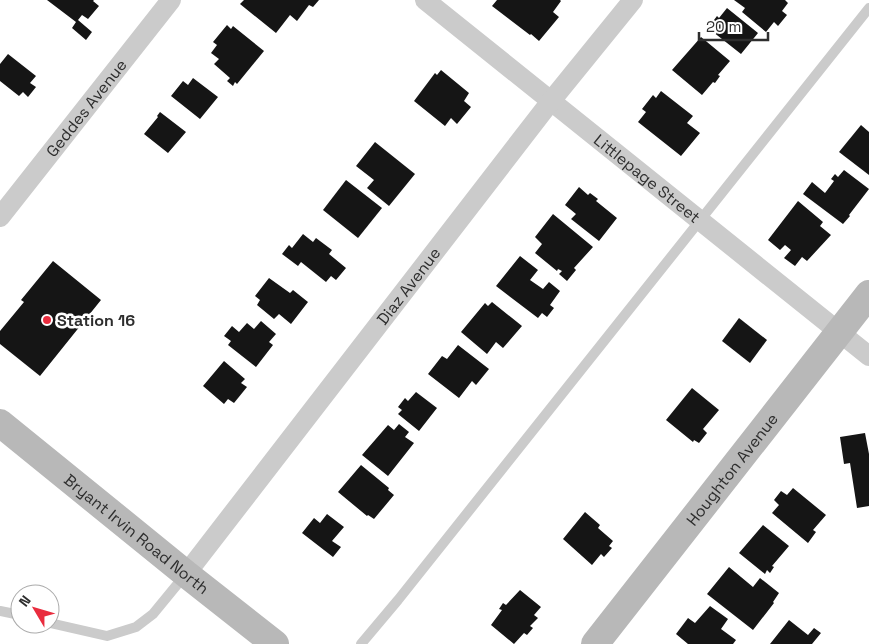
<svg xmlns="http://www.w3.org/2000/svg" width="869" height="644" font-family="'Space Grotesk',sans-serif">
	<style>
		.building { fill: #151515 }
		.lines { fill: none; stroke-linecap: round; stroke-linejoin: round }
		.lane { stroke: #cbcbcb; stroke-width: 10 }
		.street { stroke: #cbcbcb; stroke-width: 20 }
		.secondary { stroke: #b8b8b8; stroke-width: 28 }
		.poi-dot { fill: #e92c3e; stroke: #fff; stroke-width: 2 }
		.labels { text-anchor: middle; stroke-width: 5; stroke-linejoin: round; paint-order: stroke }
		.street-label { font-size: 16px; fill: #2e2e2e; stroke: #fff }
		.poi-label { font-size: 16px; font-weight: bold; fill: #2e2e2e; stroke: #fff; text-anchor: start }
	</style>
	<rect width="100%" height="100%" fill="#fff"/>
	<!-- building -->
	<g class="building">
		<polygon points="47,0 94,0 93,1 99,6 88,19 82,15 78,20 92,32 86,40 72,28 76,22"/>
		<polygon points="244,0 319,0 313,7 309,5 297,21 290,15 276,33 240,4"/>
		<polygon points="497,0 560,0 561,1 553,12 559,17 539,41 531,34 530,35 492,6"/>
		<polygon points="734,0 785,0 788,3 782,11 787,15 778,26 774,22 766,32 742,12 745,8"/>
		<polygon points="727,8 758,33 741,54 708,28 717,16 719,18"/>
		<polygon points="227,25 231,29 233,26 264,51 237,84 235,82 233,86 227,81 230,78 214,64 219,59 211,53 217,45 213,42"/>
		<polygon points="701,37 730,61 718,75 720,76 715,83 713,82 702,95 672,70"/>
		<polygon points="8,54 36,76 30,83 36,87 28,97 23,92 19,96 0,81 0,64"/>
		<polygon points="441,70 469,93 464,101 471,107 457,124 451,118 445,126 414,101 435,73 437,75"/>
		<polygon points="193,78 218,97 200,119 171,96 183,81 188,85"/>
		<polygon points="661,91 693,116 687,123 700,133 681,156 638,122 646,112 642,109 653,95 656,98"/>
		<polygon points="160,112 186,132 168,153 144,134 158,117 157,116"/>
		<polygon points="861,125 869,132 869,175 839,152"/>
		<polygon points="375,142 415,174 389,206 367,188 374,180 356,166"/>
		<polygon points="844,170 869,189 849,215 850,216 843,224 803,194 812,182 825,193 834,181 831,179 835,174 838,177"/>
		<polygon points="346,180 382,208 358,238 323,210"/>
		<polygon points="579,187 588,195 590,193 598,199 596,201 617,218 599,241 571,219 576,214 565,205"/>
		<polygon points="798,201 823,222 820,226 831,235 807,261 802,257 795,266 784,258 791,250 785,245 780,250 768,240"/>
		<polygon points="553,214 593,247 574,268 576,270 567,281 559,274 562,271 558,269 557,271 535,253 542,244 535,237"/>
		<polygon points="303,234 313,242 316,238 332,250 329,254 346,268 336,280 331,276 326,282 301,262 298,266 282,254 289,245 292,248"/>
		<polygon points="520,256 538,270 530,280 543,289 549,282 560,291 550,305 554,308 547,317 542,313 538,318 496,286"/>
		<polygon points="53,261 101,300 40,376 0,344 0,331 24,302 21,300"/>
		<polygon points="269,278 290,293 293,290 308,302 291,324 279,314 274,319 257,305 260,300 255,296"/>
		<polygon points="492,302 522,326 503,348 496,342 487,354 461,332 485,303 488,306"/>
		<polygon points="739,318 767,340 750,363 722,341"/>
		<polygon points="261,321 276,334 269,342 273,345 256,367 228,345 231,341 224,336 232,326 239,332 247,323 254,329"/>
		<polygon points="458,345 489,369 476,385 472,381 459,398 428,374 442,356 447,359"/>
		<polygon points="224,361 245,379 241,383 247,387 234,403 228,399 224,404 203,386"/>
		<polygon points="692,388 719,410 703,429 707,433 699,443 694,440 693,442 666,420"/>
		<polygon points="416,392 437,408 419,431 398,414 402,410 398,407 405,398 408,401"/>
		<polygon points="399,424 409,432 405,437 414,443 388,476 362,455 388,425 394,430"/>
		<polygon points="865,433 869,454 869,506 857,508 850,463 844,464 840,437"/>
		<polygon points="361,465 389,488 388,490 394,495 374,519 368,515 367,516 338,492"/>
		<polygon points="793,488 826,515 813,530 816,532 808,543 772,513 779,505 774,500 781,491 787,495"/>
		<polygon points="585,512 600,525 598,528 613,541 609,546 612,548 604,557 601,554 592,565 563,539"/>
		<polygon points="327,514 344,527 332,541 341,547 333,557 302,533 314,518 320,523"/>
		<polygon points="763,525 789,546 772,566 774,567 770,573 767,570 765,574 739,553"/>
		<polygon points="729,567 753,587 760,578 779,593 773,602 774,603 753,630 707,594"/>
		<polygon points="520,590 541,607 534,615 538,618 530,626 533,628 527,635 524,633 514,644 491,625 502,610 499,609 503,603 506,605"/>
		<polygon points="710,606 728,619 721,629 736,640 733,644 688,644 676,634 688,618 695,623"/>
		<polygon points="789,620 808,635 814,628 821,633 812,644 770,644"/>
	</g>
	<g class="lines">
		<!-- lane -->
		<g class="lane">
			<polyline points="0,611 20,615"/>
			<polyline points="50,623 107,636 136,627 153,614 185,575"/>
			<polyline points="361,644 398,600 869,8"/>
		</g>
		<!-- street -->
		<g class="street">
			<path id="s1" d="M425 0 869 356"/>
			<path id="s2" d="M0 217 171 0"/>
			<path id="s3" d="M186 574 551 101 633 0"/>
		</g>
		<!-- secondary -->
		<g class="secondary">
			<path id="s4" d="M0 423 186 574 275 644"/>
			<path id="s5" d="M595 644 869 294"/>
		</g>
	</g>
	<!-- markers -->
	<circle class="poi-dot" cx="47" cy="320" r="5"/>
	<g class="labels">
		<!-- street labels -->
		<g class="street-label">
			<text dy="6" stroke="none"><textPath href="#s2" startOffset="139">Geddes Avenue</textPath></text>
			<text dy="6" stroke="none"><textPath href="#s1" startOffset="285">Littlepage Street</textPath></text>
			<text dy="6" stroke="none"><textPath href="#s3" startOffset="364">Diaz Avenue</textPath></text>
			<text dy="6" stroke="none"><textPath href="#s5" startOffset="222">Houghton Avenue</textPath></text>
			<text dy="6" stroke="none"><textPath href="#s4" startOffset="176">Bryant Irvin Road North</textPath></text>
		</g>
		<!-- poi labels -->
		<g class="poi-label">
			<text x="57" y="326">Station 16</text>
		</g>
	</g>
	<!-- north arrow -->
	<g transform="translate(35 609) rotate(308)"><circle r="24" fill="#ffffff" stroke="#ababab"/>
	<path d="M0-4L9 19L0 12L-9 19Z" fill="#e92c3e"/>
	<text y="-8" font-size="14" font-weight="bold" text-anchor="middle" fill="#2e2e2e">N</text>
	</g>
	<!-- scale -->
	<path d="M699 32v8h69v-8" fill="none" stroke="#2e2e2e" stroke-width="2.5"/>
	<text x="706" y="32" font-size="15" fill="#2e2e2e" stroke="#ffffff" stroke-width="4" paint-order="stroke">20 m</text>
</svg>
